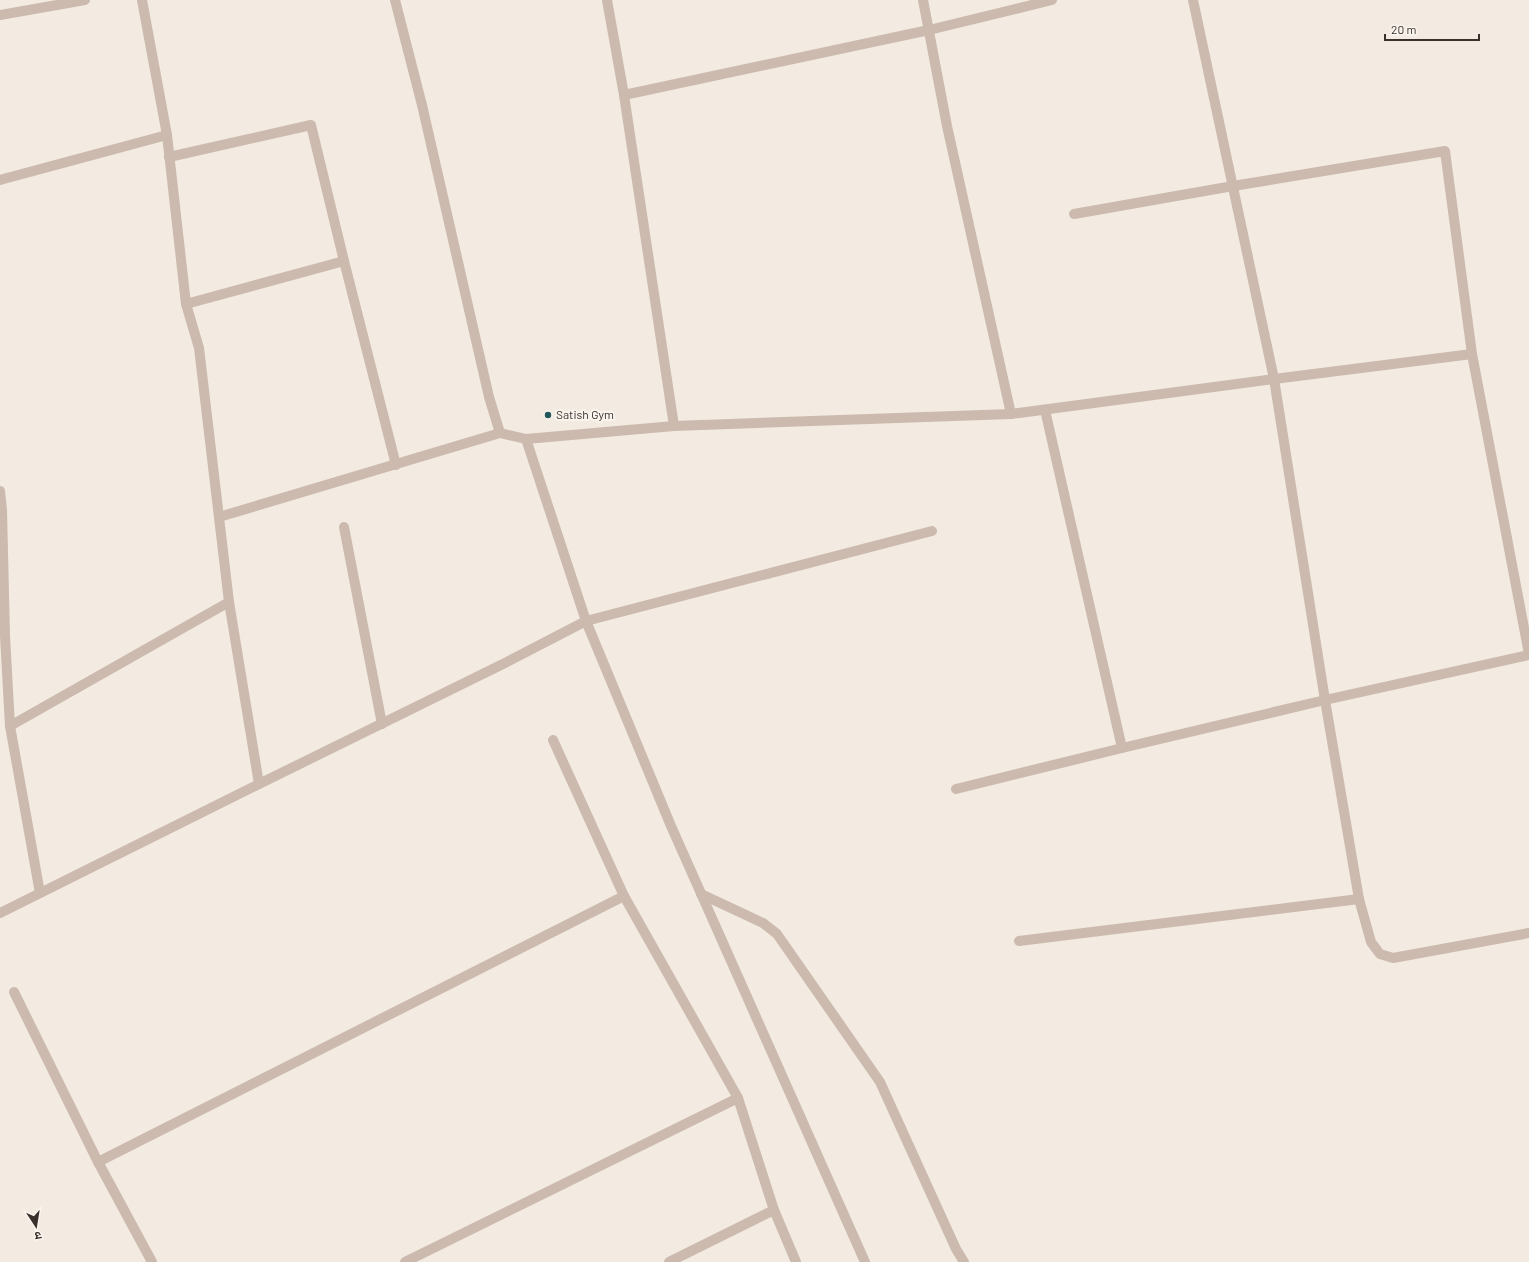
<svg xmlns="http://www.w3.org/2000/svg" width="1529" height="1262" font-family="Barlow,'Noto Sans Devanagari',sans-serif">
	<style>
		.lines { fill: none; stroke-linecap: round; stroke-linejoin: round }
		.minor { stroke: #cbbaad; stroke-width: 10 }
		.poi-dot { fill: #21575b; stroke: #faf4ee; stroke-width: 1.5 }
		.labels { text-anchor: middle; stroke-width: 4; stroke-linejoin: round; paint-order: stroke }
		.poi-label { font-size: 12px; fill: #3a302b; stroke: #faf4ee; text-anchor: start }
	</style>
	<rect width="100%" height="100%" fill="#f3eae1"/>
	<g class="lines">
		<!-- minor -->
		<g class="minor">
			<polyline points="142,0 167,135 186,304 199,348 229,602 259,784"/>
			<polyline points="395,0 422,105 489,397 500,433 526,439"/>
			<polyline points="607,0 624,95 674,426"/>
			<polyline points="923,0 947,126 1011,414"/>
			<polyline points="1193,0 1274,379 1325,700 1359,899 1371,942 1380,954 1393,958 1529,933"/>
			<polyline points="0,15 85,0"/>
			<polyline points="624,95 929,30 1052,0"/>
			<polyline points="169,157 311,125 344,261"/>
			<polyline points="0,180 167,135"/>
			<polyline points="1074,214 1233,186 1445,151 1472,354 1529,654"/>
			<polyline points="186,304 344,261 396,465"/>
			<polyline points="0,491 2,510 5,636 10,726 40,893"/>
			<polyline points="219,517 500,433"/>
			<polyline points="344,527 382,724"/>
			<polyline points="932,531 586,621 526,439 674,426 1011,414 1274,379 1472,354"/>
			<polyline points="10,726 229,602"/>
			<polyline points="553,740 624,896 738,1098 774,1210 796,1262"/>
			<polyline points="1122,748 1325,700 1529,655"/>
			<polyline points="956,789 1122,748 1045,410"/>
			<polyline points="701,894 763,923 777,934 880,1082 956,1249 964,1262"/>
			<polyline points="0,913 259,784 505,663 586,621 671,826 865,1262"/>
			<polyline points="1019,941 1359,899"/>
			<polyline points="14,992 98,1162 152,1262"/>
			<polyline points="98,1162 624,896"/>
			<polyline points="405,1262 738,1098"/>
			<polyline points="669,1262 774,1210"/>
		</g>
	</g>
	<!-- markers -->
	<circle class="poi-dot" cx="548" cy="415" r="4"/>
	<g class="labels">
		<!-- poi labels -->
		<g class="poi-label">
			<text x="556" y="419">Satish Gym</text>
		</g>
	</g>
	<!-- north arrow -->
	<g transform="translate(36 1226) rotate(168)" stroke="#faf4ee" stroke-width="3" paint-order="stroke">
	<path d="M0-3L7 15L0 10L-7 15Z" fill="#3a302b"/>
	<text y="-6" font-size="11" font-weight="bold" text-anchor="middle" fill="#3a302b">उ</text>
	</g>
	<!-- scale -->
	<path d="M1385 34v6h94v-6" fill="none" stroke="#3a302b" stroke-width="2"/>
	<text x="1391" y="34" font-size="12" fill="#3a302b" stroke="#faf4ee" stroke-width="3" paint-order="stroke">20 m</text>
</svg>
